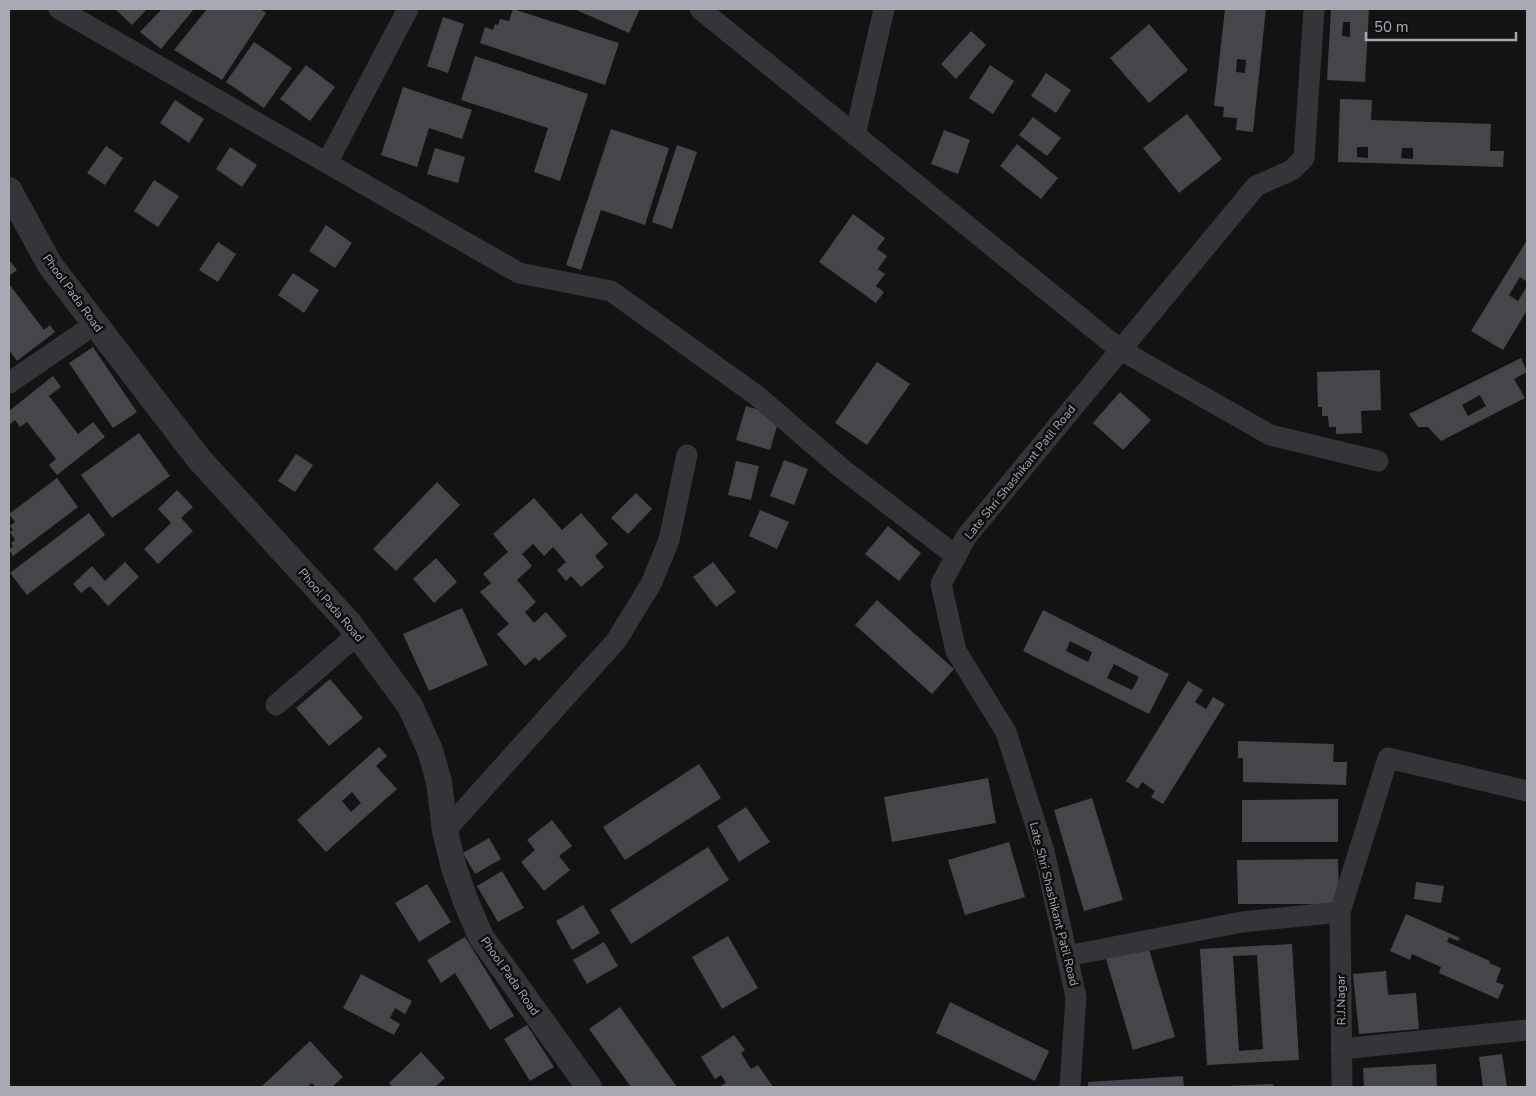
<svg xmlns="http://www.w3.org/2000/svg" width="1536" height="1096" font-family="'Nunito Sans',sans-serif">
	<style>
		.building { fill: #454649; fill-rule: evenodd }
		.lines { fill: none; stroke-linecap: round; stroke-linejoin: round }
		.minor { stroke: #343538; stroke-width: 21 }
		.tertiary { stroke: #343538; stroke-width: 26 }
		.labels { text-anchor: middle; stroke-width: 5; stroke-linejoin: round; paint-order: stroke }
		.street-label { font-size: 12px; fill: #a6abb3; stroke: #0e0e0f }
	</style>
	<rect width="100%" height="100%" fill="#131314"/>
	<!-- building -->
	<g class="building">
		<polygon points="115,9 147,9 132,25"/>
		<polygon points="162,9 194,9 161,49 140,32"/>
		<polygon points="207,9 260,9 266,13 222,80 174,50"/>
		<polygon points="513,9 619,43 605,85 480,43 485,27 493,30 495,24 498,25 500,19 509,21"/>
		<polygon points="574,9 640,9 629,33"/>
		<path d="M1225 9H1266L1253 132 1236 130 1237 118 1223 117 1224 107 1214 106ZM1237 59 1246 60 1245 73 1236 72Z"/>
		<path d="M1331 9H1369L1365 82 1327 80ZM1343 22H1350V37L1342 36Z"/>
		<polygon points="443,17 464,24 448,73 427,66"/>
		<polygon points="1149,24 1188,70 1149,103 1110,58"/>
		<polygon points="971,31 986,45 956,79 941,64"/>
		<polygon points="254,42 292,68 264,108 226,82"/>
		<polygon points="475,56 588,94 560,181 534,172 548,128 461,100"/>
		<polygon points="306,65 335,87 310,121 280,99"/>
		<polygon points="990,65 1014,81 993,114 969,98"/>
		<polygon points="1046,73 1071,90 1056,113 1031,96"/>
		<polygon points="403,87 472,110 462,139 429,128 417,167 381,155"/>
		<path d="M1340 99 1372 100 1371 120 1491 124 1490 151H1504L1503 167 1338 162ZM1357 147H1368V158L1357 157ZM1402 148H1413V159L1401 158Z"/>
		<polygon points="175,100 204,119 189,143 160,123"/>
		<polygon points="1187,114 1222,159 1179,193 1143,148"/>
		<polygon points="1033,117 1061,138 1047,156 1019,135"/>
		<polygon points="611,129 669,148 645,225 601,210 581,270 566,265"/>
		<polygon points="944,130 970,140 958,174 931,164"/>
		<polygon points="1017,144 1058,178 1041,199 1000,166"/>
		<polygon points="677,145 697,152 672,229 652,222"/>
		<polygon points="106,146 123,158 105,185 87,173"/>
		<polygon points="230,147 257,165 242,187 216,169"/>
		<polygon points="435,148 465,157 458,183 427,174"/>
		<polygon points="154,180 179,196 158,227 134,211"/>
		<polygon points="853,214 885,238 877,249 887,256 878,269 885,274 876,286 884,292 876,303 819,262"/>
		<polygon points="326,225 352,243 335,268 309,251"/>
		<polygon points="1527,240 1527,282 1520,277 1509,295 1518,301 1527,286 1527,310 1503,350 1471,331"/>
		<polygon points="218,242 236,254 218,282 199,270"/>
		<polygon points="9,260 17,270 9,276"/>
		<polygon points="293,273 319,290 304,313 278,295"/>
		<polygon points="9,284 44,330 50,325 55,332 17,361 9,350"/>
		<polygon points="93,347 137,412 113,428 69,363"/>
		<path d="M1521 358 1527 372 1514 379 1525 398 1441 441 1428 427H1418L1409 414ZM1480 395 1486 406 1468 416 1462 405Z"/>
		<polygon points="877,362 910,384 867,445 835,423"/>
		<polygon points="1380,370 1381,410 1361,411 1362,433 1336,434 1336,427 1329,427 1328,416 1322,416 1322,407 1318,407 1317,372"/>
		<polygon points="53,376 61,387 49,396 78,434 93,422 105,437 57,475 49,465 56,459 27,422 20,427 15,420 9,425 9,411"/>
		<polygon points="1120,392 1151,420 1123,450 1093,423"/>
		<polygon points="746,406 780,416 770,450 736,440"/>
		<polygon points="139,433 170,476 112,518 81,475"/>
		<polygon points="296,454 313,465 295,492 278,481"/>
		<polygon points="784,460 808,469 794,505 770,496"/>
		<polygon points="736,461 759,466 751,500 728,495"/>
		<polygon points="57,478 78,507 13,556 9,550 13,546 11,543 15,540 10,532 13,530 10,526 15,522 9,514"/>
		<polygon points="437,482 460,505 396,571 373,549"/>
		<polygon points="177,490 193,507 181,518 193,531 158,564 144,549 171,523 158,509"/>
		<polygon points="636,493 652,509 628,534 611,518"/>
		<polygon points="534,498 562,530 581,513 608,544 595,556 604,567 581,587 571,576 566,581 557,570 566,562 553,547 544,556 533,544 522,554 532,566 517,580 536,602 525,612 534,623 546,612 567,636 539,661 535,657 525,666 497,634 509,624 480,592 491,583 483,574 508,552 493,534"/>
		<polygon points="760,510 789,522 777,549 749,536"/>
		<polygon points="89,513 105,535 27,595 10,573"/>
		<polygon points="888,526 921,553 899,581 865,554"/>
		<polygon points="436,558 457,582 434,603 413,579"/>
		<polygon points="125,562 139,577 108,606 90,586 81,593 73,584 92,566 105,581"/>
		<polygon points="713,562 736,592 716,607 693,577"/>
		<polygon points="877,600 954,669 932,694 855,625"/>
		<polygon points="462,608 488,665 429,691 403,634"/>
		<path d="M1043 610 1169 674 1149 714 1023 651ZM1070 641 1092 652 1088 662 1066 651ZM1114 664 1139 677 1132 690 1107 678Z"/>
		<polygon points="330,679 363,718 329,746 296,708"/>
		<polygon points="1188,681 1203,690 1195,702 1206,709 1213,697 1225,704 1163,804 1151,797 1155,791 1142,782 1138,789 1126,781"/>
		<polygon points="1238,741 1334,744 1333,762 1347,762 1346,785 1243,782 1243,758 1238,758"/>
		<path d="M379 747 387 756 376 766 397 789 326 852 297 820ZM352 792 361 803 351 812 342 801Z"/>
		<polygon points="699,764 721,798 625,860 603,827"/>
		<polygon points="988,778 996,823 892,842 884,797"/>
		<polygon points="1092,798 1123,900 1084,911 1054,810"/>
		<polygon points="1338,799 1338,842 1242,842 1242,800"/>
		<polygon points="746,807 770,842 739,862 717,826"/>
		<polygon points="552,820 572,846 559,856 570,870 544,891 521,862 535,850 527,840"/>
		<polygon points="489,838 501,859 475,874 463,853"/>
		<polygon points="1009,842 1025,897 965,915 948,860"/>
		<polygon points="708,847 729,880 631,944 610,910"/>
		<polygon points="1338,859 1339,904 1238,904 1237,860"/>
		<polygon points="502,871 524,908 498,922 477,886"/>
		<polygon points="1416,882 1444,886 1441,903 1414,899"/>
		<polygon points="427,884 451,922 419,942 395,903"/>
		<polygon points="583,905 600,933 572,950 556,921"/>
		<polygon points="1406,914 1460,938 1458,941 1449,937 1447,942 1490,961 1489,963 1501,968 1496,982 1504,985 1498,999 1439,973 1441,967 1412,954 1410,960 1390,951"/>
		<polygon points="728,936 758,988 722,1009 692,957"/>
		<polygon points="465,937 514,1016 490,1030 455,973 441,983 427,960"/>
		<polygon points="604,942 618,966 587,984 573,960"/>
		<path d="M1292 944 1299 1060 1207 1065 1200 949ZM1257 955 1263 1049 1239 1051 1233 956Z"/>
		<polygon points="1148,946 1175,1037 1133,1050 1106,959"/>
		<polygon points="1386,971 1388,995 1416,993 1419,1029 1359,1034 1353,974"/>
		<polygon points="361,974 412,1001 405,1014 395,1008 390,1018 400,1024 394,1035 343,1008"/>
		<polygon points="950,1002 1049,1051 1035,1081 936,1033"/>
		<polygon points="620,1007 677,1087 631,1087 589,1029"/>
		<polygon points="527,1025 554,1067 530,1081 504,1039"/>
		<polygon points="734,1035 745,1050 741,1053 751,1069 758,1065 773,1087 719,1087 726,1083 721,1075 715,1079 701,1057"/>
		<polygon points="310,1041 343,1077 332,1087 316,1087 312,1083 307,1087 261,1087"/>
		<polygon points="421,1052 445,1078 435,1087 392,1087 389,1083"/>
		<polygon points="1502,1054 1507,1087 1483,1087 1479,1057"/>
		<polygon points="1436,1064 1437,1087 1364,1087 1363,1068"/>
		<polygon points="1183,1076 1184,1087 1088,1087 1088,1082"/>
		<polygon points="1273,1084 1273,1087 1227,1087 1227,1086"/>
	</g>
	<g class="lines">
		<!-- minor -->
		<g class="minor">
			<polyline points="59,9 327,163 408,9"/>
			<polyline points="700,9 1119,349 1270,435 1378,461"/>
			<polyline points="855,135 884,9"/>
			<polyline points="327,163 519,273 611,291 756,395 841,468 956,556"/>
			<polyline points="9,383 95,324"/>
			<polyline points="276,705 357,635"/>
			<polyline points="445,831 616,641 651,584 669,540 687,455"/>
			<polyline points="1067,956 1242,922 1340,912"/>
			<polyline points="1341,1049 1527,1030"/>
			<polyline points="1070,1087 1076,997 1044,851 1006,732 956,651 941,584 966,537 1256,186 1292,170 1304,158 1314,9"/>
			<polyline points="1342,1087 1340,912 1388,758 1527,791"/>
		</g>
		<!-- tertiary -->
		<polyline class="tertiary" points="9,190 50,265 199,459 349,623 410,706 430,750 439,782 445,831 454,868 466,902 481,937 589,1087"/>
	</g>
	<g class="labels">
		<!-- street labels -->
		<g class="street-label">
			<text transform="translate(73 293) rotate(54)" y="4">Phool Pada Road</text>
			<text transform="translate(1020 472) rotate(-51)" y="4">Late Shri Shashikant Patil Road</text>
			<text transform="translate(331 605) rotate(49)" y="4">Phool Pada Road</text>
			<text transform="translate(1054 904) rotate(76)" y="4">Late Shri Shashikant Patil Road</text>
			<text transform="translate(510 976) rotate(55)" y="4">Phool Pada Road</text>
			<text transform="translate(1341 1000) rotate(-91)" y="4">R.J.Nagar</text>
		</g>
	</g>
	<!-- border -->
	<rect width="1536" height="1096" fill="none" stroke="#a6abb3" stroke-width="20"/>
	<!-- scale -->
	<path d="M1366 32v8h150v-8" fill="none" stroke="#a6abb3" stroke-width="2.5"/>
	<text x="1374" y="32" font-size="15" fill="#a6abb3" stroke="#0e0e0f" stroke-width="4" paint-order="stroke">50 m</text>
</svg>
